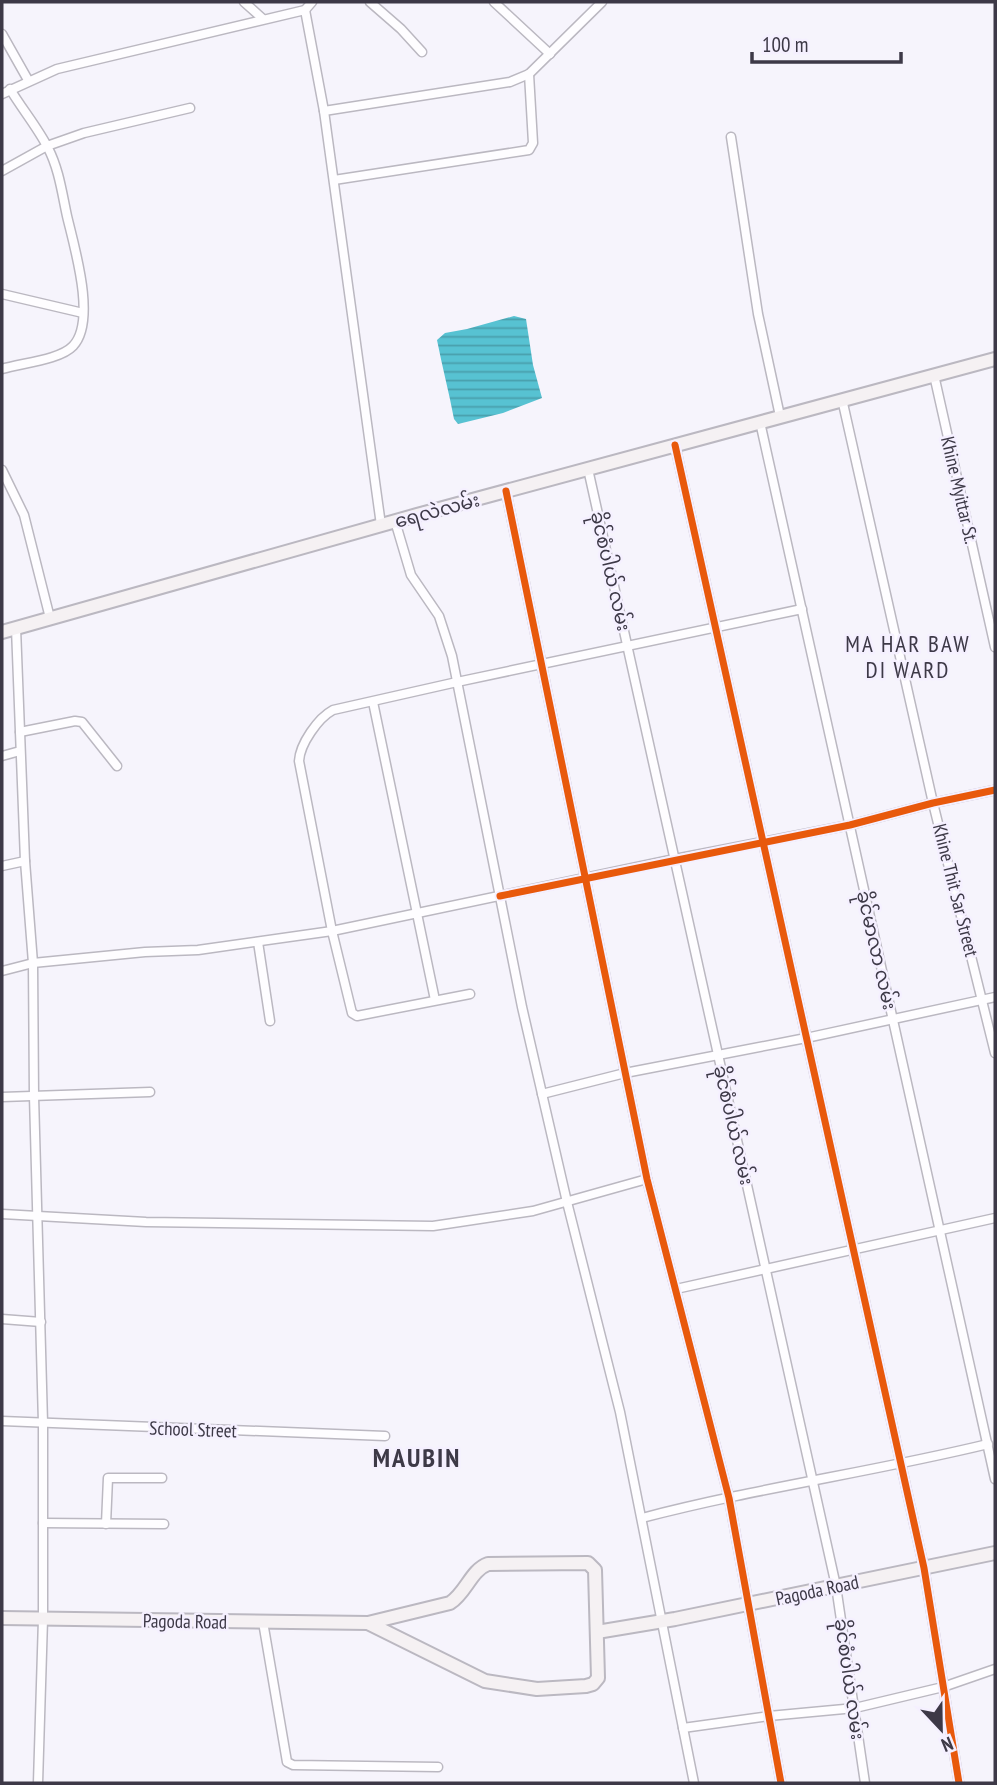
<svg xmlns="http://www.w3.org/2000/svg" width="997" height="1785" font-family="'PT Sans Narrow','Noto Sans Myanmar',sans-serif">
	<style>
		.water { fill: url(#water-rules) }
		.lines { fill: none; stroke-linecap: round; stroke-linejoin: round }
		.minor-casing { stroke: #bbb8c1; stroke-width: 11 }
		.secondary-casing { stroke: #bbb8c1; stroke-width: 16 }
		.minor { stroke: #fefdff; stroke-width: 8 }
		.secondary { stroke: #f5f1f3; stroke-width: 12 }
		.cycleway-casing { stroke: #f5f0ff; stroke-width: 11 }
		.cycleway { stroke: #e8590c; stroke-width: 7 }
		.labels { text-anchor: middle; stroke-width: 5; stroke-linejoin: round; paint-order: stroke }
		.street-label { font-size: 19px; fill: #3d3947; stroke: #f5f0ff }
		.quarter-label { font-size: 23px; letter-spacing: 2px; fill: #3d3947; stroke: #f5f0ff }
		.district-label { font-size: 26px; font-weight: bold; letter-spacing: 2px; fill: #3d3947; stroke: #f5f0ff }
	</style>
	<defs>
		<pattern id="water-rules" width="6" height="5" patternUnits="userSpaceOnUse" patternTransform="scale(1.75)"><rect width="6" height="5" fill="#57c2d2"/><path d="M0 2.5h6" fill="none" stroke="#499fac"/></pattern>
	</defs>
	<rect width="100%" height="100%" fill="#f6f4fc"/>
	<!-- water -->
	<path class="water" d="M514 316 526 319 533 365 542 398 503 413 458 424 454 419C449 392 442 366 437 340L445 333 467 329Z"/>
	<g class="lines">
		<!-- minor casing -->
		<g class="minor-casing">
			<g id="minor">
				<polyline points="244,2 263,19"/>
				<polyline points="370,2 401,29 422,52"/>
				<polyline points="494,2 550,54"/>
				<polyline points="305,10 324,111 381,525"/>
				<polyline points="2,34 28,80"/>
				<polyline points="2,94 57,69 305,10 312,2"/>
				<polyline points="324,111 510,82 529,74 602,2"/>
				<polyline points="731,137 758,314 780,416"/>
				<polyline points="2,171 47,146 84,133 190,108"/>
				<polyline points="334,180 529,150 533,143 529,74"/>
				<polyline points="2,294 83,313"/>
				<path d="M2 369C21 363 60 360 73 346 97 321 74 246 67 216 62 193 59 169 48 148 38 128 22 109 10 89"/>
				<polyline points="934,375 995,647"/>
				<polyline points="842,399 933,803 995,1053"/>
				<polyline points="760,422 995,1479"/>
				<polyline points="675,445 924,1568 959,1783"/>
				<polyline points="588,469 836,1586 865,1783"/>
				<polyline points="2,470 24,515 50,618"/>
				<polyline points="506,491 647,1179 729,1498 781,1783"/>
				<polyline points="395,521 411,575 439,616 452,656 522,1007 567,1202 620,1412 694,1783"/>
				<polyline points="16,628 25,861 33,963 34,1096 43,1423 43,1619 38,1783"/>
				<polyline points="373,702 435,1000"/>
				<polyline points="20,732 75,721 82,722 117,766"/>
				<polyline points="2,756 20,751"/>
				<polyline points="2,866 25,861"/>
				<polyline points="258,942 270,1021"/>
				<polyline points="2,971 33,963 145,952 198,950 332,931 675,859 850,825 933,803 995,790"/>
				<path d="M470 994 357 1016 352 1013 332 931 299 761C300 744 318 718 333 710L457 682 802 609"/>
				<polyline points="542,1094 625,1073 806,1038 995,997"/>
				<polyline points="2,1097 150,1092"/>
				<polyline points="2,1214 146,1222 433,1226 533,1211 647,1179"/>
				<polyline points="676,1289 995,1218"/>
				<polyline points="2,1319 41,1322"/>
				<polyline points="2,1421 385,1436"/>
				<path d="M642 1518C756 1488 873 1472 988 1444"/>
				<polyline points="43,1523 164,1524"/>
				<polyline points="106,1524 108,1478 162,1478"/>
				<polyline points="263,1622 287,1762 293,1765 438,1767"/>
				<polyline points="683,1728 769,1716 855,1708 943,1687 995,1669"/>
			</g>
		</g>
		<!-- secondary casing -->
		<g class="secondary-casing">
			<g id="secondary">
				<polyline points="2,632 417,515 995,359"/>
				<path d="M2 1618 368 1623 450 1603C466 1593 471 1570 488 1564L588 1563 595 1570 598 1678 593 1684 586 1686 537 1689 485 1681 368 1623"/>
				<polyline points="597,1632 675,1619 995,1553"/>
			</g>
		</g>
		<!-- minor -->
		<use href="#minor" class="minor"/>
		<!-- secondary -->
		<use href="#secondary" class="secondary"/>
		<!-- cycleway casing -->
		<g class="cycleway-casing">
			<g id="cycleway">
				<polyline points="675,445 924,1568 959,1783"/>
				<polyline points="506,491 647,1179 729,1498 781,1783"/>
				<polyline points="500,896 850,825 933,803 995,790"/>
			</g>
		</g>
		<!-- cycleway -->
		<use href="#cycleway" class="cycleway"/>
	</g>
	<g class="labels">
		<!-- street labels -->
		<g class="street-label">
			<text transform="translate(960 490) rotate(77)" y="7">Khine Myittar St.</text>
			<text transform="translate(437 510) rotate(-15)" y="7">ရေလဲလမ်း</text>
			<text transform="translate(611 571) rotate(77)" y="7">ခိုင်စံပါယ် လမ်း</text>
			<text transform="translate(956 890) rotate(76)" y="7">Khine Thit Sar Street</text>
			<text transform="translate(877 950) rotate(77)" y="7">ခိုင်မာလာ လမ်း</text>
			<text transform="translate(734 1125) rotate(77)" y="7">ခိုင်စံပါယ် လမ်း</text>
			<text transform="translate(193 1429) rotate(2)" y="7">School Street</text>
			<text transform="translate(817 1590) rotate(-12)" y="7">Pagoda Road</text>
			<text transform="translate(185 1621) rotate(1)" y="7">Pagoda Road</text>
			<text transform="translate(850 1679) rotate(82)" y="7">ခိုင်စံပါယ် လမ်း</text>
		</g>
		<!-- quarter labels -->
		<g class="quarter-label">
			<text x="908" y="652">MA HAR BAW<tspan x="908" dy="26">DI WARD</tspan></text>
		</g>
		<!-- district labels -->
		<g class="district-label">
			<text x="417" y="1467">MAUBIN</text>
		</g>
	</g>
	<!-- border -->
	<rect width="997" height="1785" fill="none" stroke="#3d3947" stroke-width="7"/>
	<!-- north arrow -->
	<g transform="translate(941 1729) rotate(158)" stroke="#f5f0ff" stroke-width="5" paint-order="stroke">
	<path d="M0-5L12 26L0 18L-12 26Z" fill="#3d3947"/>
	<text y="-10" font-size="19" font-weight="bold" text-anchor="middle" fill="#3d3947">N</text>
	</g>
	<!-- scale -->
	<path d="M752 52v10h149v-10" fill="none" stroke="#3d3947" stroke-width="3.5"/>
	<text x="762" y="52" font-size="21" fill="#3d3947" stroke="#f5f0ff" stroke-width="5" paint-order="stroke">100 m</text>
</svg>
